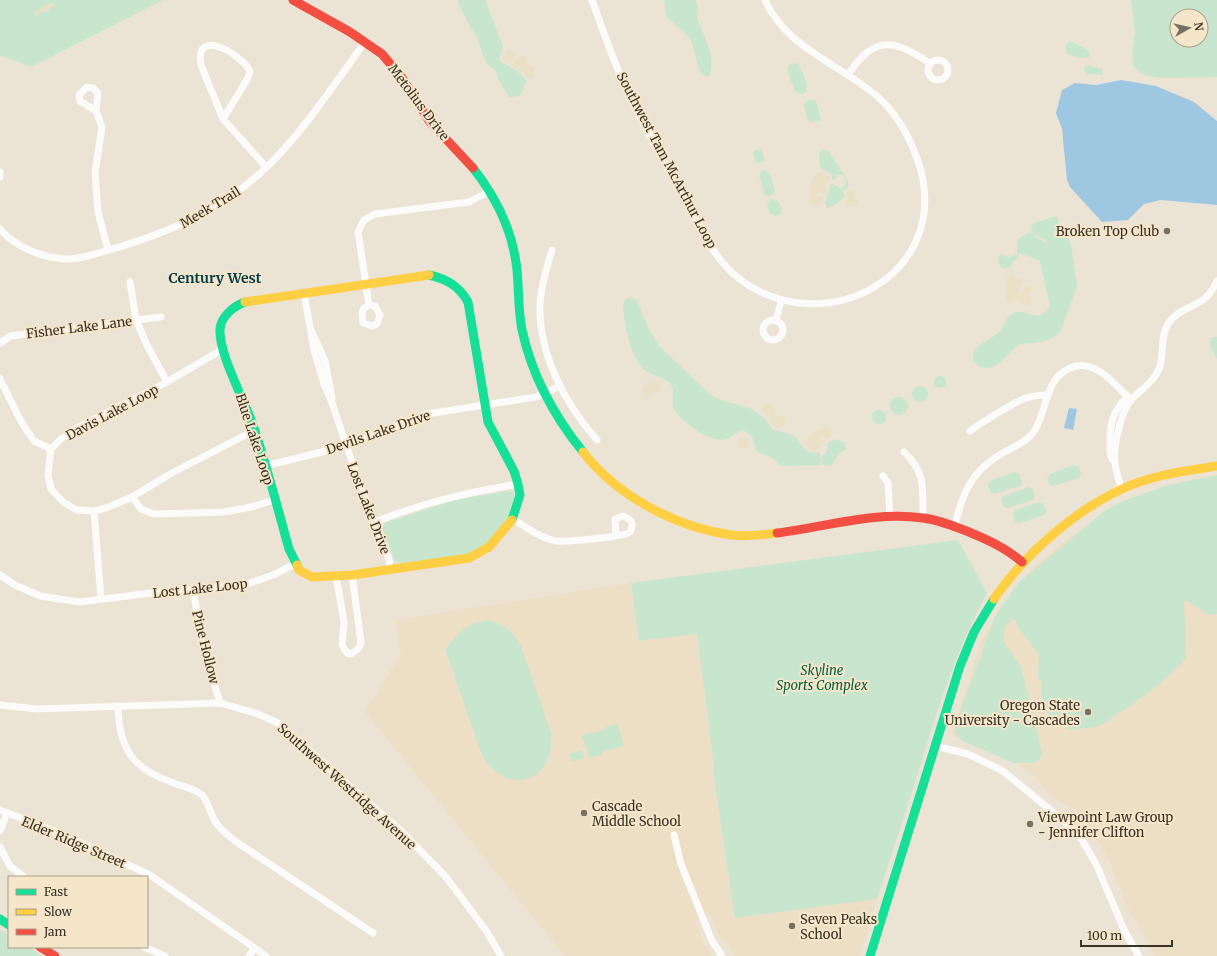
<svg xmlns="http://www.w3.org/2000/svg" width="1217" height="956" font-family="Merriweather,serif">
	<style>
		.built { fill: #eddfc5 }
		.green { fill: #c7e6cd; fill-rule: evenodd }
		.sand { fill: #e9e0c5 }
		.water { fill: #9ec8e1 }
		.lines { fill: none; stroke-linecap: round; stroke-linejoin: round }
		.street { stroke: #fcfbf9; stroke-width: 7 }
		.fast { stroke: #16e098; stroke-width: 9 }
		.slow { stroke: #ffcf43; stroke-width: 9 }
		.jam { stroke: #f24e42; stroke-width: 9 }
		.poi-dot { fill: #777064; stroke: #f5e6ca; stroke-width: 1.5 }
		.labels { text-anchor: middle; stroke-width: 4; stroke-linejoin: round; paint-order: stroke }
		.street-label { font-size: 13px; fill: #383227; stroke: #f5e6ca }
		.poi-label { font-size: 13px; fill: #383227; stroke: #f5e6ca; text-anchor: start }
		.park-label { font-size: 13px; font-style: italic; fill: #04603f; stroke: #f5e6ca }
		.neighbourhood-label { font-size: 14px; font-weight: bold; fill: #003d4b; stroke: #f5e6ca }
	</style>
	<rect width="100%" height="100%" fill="#ebe3d4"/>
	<!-- built -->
	<g class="built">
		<polygon points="1217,475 1217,956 1155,956 1126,904 1109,860 1091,830 1075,810 1059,802 1049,794 1037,779 1017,763 993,750 954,736 952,732 980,644 1005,603 1030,571 1058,546 1102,514 1149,493 1193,479"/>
		<polygon points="631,583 639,641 697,634 735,918 877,899 859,956 735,956 721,939 711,915 695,921 704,943 712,956 565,956 365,712 401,654 396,620"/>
	</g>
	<!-- green -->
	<g class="green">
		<polygon points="0,0 163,0 31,67 0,55"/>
		<path d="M457 0H485L503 46 499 59 501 62C508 64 522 74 526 80L524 88 519 96 509 97 498 79 496 71 486 63 476 35 470 27Z"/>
		<path d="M664 0H696L698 13 697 17C702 34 718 58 709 76H704C696 70 696 51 691 41 685 31 675 24 666 17Z"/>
		<path d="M1131 0H1217V77L1160 78 1146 76 1139 72 1133 65 1132 54 1135 32ZM1177 16H1201V40H1177Z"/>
		<polygon points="1070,41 1088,50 1090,55 1088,58 1079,58 1067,53 1065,46"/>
		<path d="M795 63 798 64C802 71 809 83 806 91L802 95 795 91 787 70 789 65Z"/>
		<polygon points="1086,65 1102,69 1103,75 1088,74 1084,71"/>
		<polygon points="809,99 816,101 821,118 819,121 810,122 807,118 804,105"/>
		<path d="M823 149 829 151C832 161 850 178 848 185 848 188 846 189 845 191L841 188 846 184V179L843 175H837L834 180H832V175L820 167 819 154Z"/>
		<polygon points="755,150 762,151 765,161 759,163 756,162 753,154"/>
		<polygon points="762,170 767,171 771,177 775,192 771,196 765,195 759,176"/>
		<path d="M831 184C836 184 844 190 844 196 842 201 832 207 827 208L825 202Z"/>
		<polygon points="771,199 777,200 782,208 780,215 775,216 770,213 767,205"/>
		<path d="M1053 217H1057L1059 222 1053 234 1054 238 1057 229 1061 225 1071 245 1077 286 1061 331C1051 343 1034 343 1020 344 1006 353 998 374 978 366L973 360C972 343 989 342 999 332 1005 326 1005 317 1014 313 1021 309 1031 315 1039 316L1047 311 1050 306 1040 261 1020 253 1010 267 1003 269C998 265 996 259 1001 254L1009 258 1017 254V240L1029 232C1035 238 1042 239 1048 245L1045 239 1033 235 1031 228 1034 223Z"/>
		<path d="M630 297 637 300 647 326 659 346 711 395C739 411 752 398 773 430L794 435C803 446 802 453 820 453V465L781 466 771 457 758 452C752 441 755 433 741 430 736 433 729 439 722 440 709 441 677 420 673 407 671 399 676 390 670 383 664 377 655 377 648 372 631 363 624 323 623 305L624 301Z"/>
		<polygon points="1212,337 1217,337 1217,359 1209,343"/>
		<circle cx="940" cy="382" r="6"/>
		<circle cx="920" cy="394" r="8"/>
		<circle cx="899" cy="406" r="9"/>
		<circle cx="879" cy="417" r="7"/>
		<polygon points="837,439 845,443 846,449 838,455 831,466 823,465 820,460 827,451 828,443"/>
		<polygon points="1074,465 1079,467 1081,474 1079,478 1053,486 1050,485 1047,478 1050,474"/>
		<polygon points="1014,472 1019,474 1022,481 1020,486 994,494 991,492 988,485 990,481"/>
		<path d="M1217 475V614L1208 615 1188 601 1184 602 1186 656C1179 674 1121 712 1103 724L1095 727 1070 730 1051 718 1041 704 1042 683 1038 677 1039 655 1018 627 1016 620 1013 619 1005 626 1003 640 1021 667 1042 752 1039 761 1034 763H1013L963 741 955 734V726L995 616 1019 582 1106 510 1123 501 1168 485Z"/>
		<polygon points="1028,487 1033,489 1035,496 1033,500 1008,508 1004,507 1001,500 1004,496"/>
		<polygon points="509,491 513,492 515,496 511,514 487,545 471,554 403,563 395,562 383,530 384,523 459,499"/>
		<polygon points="1039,502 1044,504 1046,511 1044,515 1019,523 1015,522 1013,514 1015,510"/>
		<path d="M958 540 987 593C954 654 934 720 914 786 902 824 889 861 877 899L735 918 713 771 714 764 697 634 639 641 631 583Z"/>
		<path d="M489 620C505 625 513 631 521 646L551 733C557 782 506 798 482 755L445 649C461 632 465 623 489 620Z"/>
		<polygon points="617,723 624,746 602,752 603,754 590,758 582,735 605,730 604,728"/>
		<polygon points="582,750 584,758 572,762 569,754"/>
		<polygon points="0,929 9,935 9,947 28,947 42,956 0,956"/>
	</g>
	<!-- sand -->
	<g class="sand">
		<polygon points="50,3 54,4 54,6 49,9 48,12 44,11 39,13 37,17 35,17 35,12"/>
		<polygon points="508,50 513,50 516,53 511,61 507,62 504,61 502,57"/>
		<path d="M524 55 528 60 527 64 534 68 535 75C532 80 527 79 524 75L525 70 518 72 512 65 515 59Z"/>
		<path d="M824 172 829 176 830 180 825 185 826 191 824 194 821 193V185L820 186V192L815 196 822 197 824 201 821 205 815 206 808 201 811 195C809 184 812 173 824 172Z"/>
		<polygon points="854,189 856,192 854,197 858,200 858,204 856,207 847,206 845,202 849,198 847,192"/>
		<path d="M1014 275 1016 279 1021 278 1024 283 1018 290 1022 294 1026 286H1032L1034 288 1027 296 1031 298V303L1029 306 1021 304 1014 297 1013 305 1009 304C1003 298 1008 296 1008 289 1008 286 1007 282 1006 279L1008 276Z"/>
		<path d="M653 380 658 382 661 386V392L656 393 652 390V396L646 399C639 392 643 382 653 380Z"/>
		<polygon points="765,404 769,404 775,409 775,415 785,417 786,421 784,426 777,427 772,424 770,416 763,412 763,407"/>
		<path d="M827 427 831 430V437L827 440 823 435 820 438 825 440 816 451 810 450 805 443C807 435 819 428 827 427Z"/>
		<circle cx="743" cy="443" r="5.5"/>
	</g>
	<!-- water -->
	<g class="water">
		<polygon points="1121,80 1156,86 1194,102 1217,121 1217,205 1161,200 1144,204 1128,220 1102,222 1070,187 1067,180 1062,129 1056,113 1062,90 1075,83 1096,85"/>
		<polygon points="1069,408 1077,409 1073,430 1064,428"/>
	</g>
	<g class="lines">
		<!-- street -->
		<g class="street">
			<path d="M592 0C604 33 615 66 630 98 646 130 664 162 682 194 696 220 713 258 737 277 821 344 954 277 919 164 911 140 897 114 878 97 840 64 786 48 765 0"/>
			<circle cx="938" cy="70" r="10"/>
			<path d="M848 75C874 34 894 39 931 64"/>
			<polyline points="96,111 80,101 79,95 87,87 93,88 98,93 96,111 102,127 95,172 98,212 108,250"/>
			<path d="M223 119 248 78 250 71C241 54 194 26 201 65L223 119 266 167"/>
			<polyline points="0,172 0,177"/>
			<path d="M0 229C16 247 40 257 64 259 79 260 94 254 109 250 168 233 220 211 266 168 302 133 331 89 360 49L364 41"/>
			<path d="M552 250C547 267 541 285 540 304 538 353 565 404 597 440"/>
			<polyline points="130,282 136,320 147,345 167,382"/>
			<polyline points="304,293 314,350 324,384 332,403 358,480 389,559 390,569"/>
			<polyline points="369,305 375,306 380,315 377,324 372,326 363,323 362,313 364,308 369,305 358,232 364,220 375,214 469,202 490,191"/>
			<circle cx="773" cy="330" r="10"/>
			<polyline points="776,321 781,301"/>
			<polyline points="312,332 325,361 332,398"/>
			<polyline points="0,343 11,336 161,317"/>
			<polyline points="223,349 167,382 75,429 61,439 51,449 48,475 51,489 63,502 77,510 94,511 106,508 132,497 170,474 255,430"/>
			<polyline points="0,379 22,423 34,441 51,449"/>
			<path d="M970 431C979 424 987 420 996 414 1016 403 1023 395 1047 395"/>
			<path d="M904 452C927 474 922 488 923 518"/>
			<path d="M1113 460C1109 456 1110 450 1110 445 1109 424 1113 412 1127 396"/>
			<polyline points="265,466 346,446 427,414 536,397 560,386"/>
			<polyline points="883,476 888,483 890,517"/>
			<path d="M1122 490C1119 481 1116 472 1115 463 1113 447 1121 410 1132 399 1142 389 1156 380 1160 366 1164 354 1160 336 1168 324 1183 302 1204 311 1217 281"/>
			<polyline points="132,497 141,509 154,514 224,512 251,507 274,500"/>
			<polyline points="94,511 101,599"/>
			<path d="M513 519C526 527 541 539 557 541 566 542 625 537 630 532 631 531 632 527 632 526 633 520 627 518 623 516L615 519 616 536"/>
			<path d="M375 522C425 502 465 493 518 484"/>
			<path d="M955 526C962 493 972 470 1003 453 1014 447 1028 441 1035 430 1048 408 1045 374 1076 366 1098 361 1117 387 1131 400"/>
			<polyline points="0,575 15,585 40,596 80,602 151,593 245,585 273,575 295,564"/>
			<polyline points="336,576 344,622 342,645 347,653 351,654 359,648 361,642 352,575"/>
			<polyline points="193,589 202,642 220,703"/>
			<polyline points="0,705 37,709 220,703 258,714 278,723 403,833 446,877 487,932 501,956"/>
			<path d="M118 707C119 748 132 768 171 782 182 787 192 787 202 795 208 800 211 817 217 824 222 831 229 836 235 841L373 933"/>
			<polyline points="936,746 968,754 1003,771 1071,827 1082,840 1096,864 1125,932 1139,956"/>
			<polyline points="0,810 59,833 150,875 266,956"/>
			<polyline points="0,831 7,813"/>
			<polyline points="674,835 681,864 712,941 722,956"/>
			<polyline points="0,847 10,866 24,877"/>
			<polyline points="144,947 165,956"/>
			<polyline points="249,956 254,948"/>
		</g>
		<!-- fast -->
		<g class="fast">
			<path d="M473 168C496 197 513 232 517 270 519 290 518 310 522 330 532 376 554 416 583 452"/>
			<path d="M429 275C447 279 459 286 468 302L488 422 514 471 518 484 520 495 512 520"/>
			<path d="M245 302C234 306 220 317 220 330 219 356 247 404 255 431 268 470 278 510 289 549L297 565"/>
			<polyline points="0,919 9,925"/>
			<polyline points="870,956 960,666 974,632 994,599"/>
		</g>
		<!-- slow -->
		<g class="slow">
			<polyline points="245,302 429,275"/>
			<path d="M583 452C617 496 677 528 732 535 747 537 762 535 777 533"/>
			<polyline points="297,565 299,570 312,577 352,575 469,558 489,547 512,520"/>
			<path d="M994 599C1024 555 1074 511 1122 489 1152 475 1185 471 1217 466"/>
		</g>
		<!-- jam -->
		<g class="jam">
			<polyline points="293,0 350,32 382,54 402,78 430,122 473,168"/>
			<path d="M777 533C825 527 874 511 923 518 939 520 954 526 969 532 988 540 1006 548 1022 562"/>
			<polyline points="40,947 55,956"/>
		</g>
	</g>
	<!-- markers -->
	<g class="poi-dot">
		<circle cx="1167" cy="231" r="4"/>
		<circle cx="1088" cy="712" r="4"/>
		<circle cx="584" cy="813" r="4"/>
		<circle cx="1030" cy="824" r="4"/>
		<circle cx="792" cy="926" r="4"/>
	</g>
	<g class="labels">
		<!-- street labels -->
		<g class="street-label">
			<text transform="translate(419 102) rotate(53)" y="5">Metolius Drive</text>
			<text transform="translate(667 160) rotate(62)" y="5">Southwest Tam McArthur Loop</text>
			<text transform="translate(210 207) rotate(-31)" y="5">Meek Trail</text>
			<text transform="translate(79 327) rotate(-7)" y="5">Fisher Lake Lane</text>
			<text transform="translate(112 412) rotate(-28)" y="5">Davis Lake Loop</text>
			<text transform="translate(378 432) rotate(-19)" y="5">Devils Lake Drive</text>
			<text transform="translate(255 439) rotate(72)" y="5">Blue Lake Loop</text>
			<text transform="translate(369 508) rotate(69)" y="5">Lost Lake Drive</text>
			<text transform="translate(200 588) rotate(-6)" y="5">Lost Lake Loop</text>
			<text transform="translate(206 647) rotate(76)" y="5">Pine Hollow</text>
			<text transform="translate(347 786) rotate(42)" y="5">Southwest Westridge Avenue</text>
			<text transform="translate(74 842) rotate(23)" y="5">Elder Ridge Street</text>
		</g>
		<!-- poi labels -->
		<g class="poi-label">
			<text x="1159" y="236" text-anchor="end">Broken Top Club</text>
			<text x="1080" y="710" text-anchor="end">Oregon State<tspan x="1080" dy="15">University - Cascades</tspan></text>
			<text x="592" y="811">Cascade<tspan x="592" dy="15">Middle School</tspan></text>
			<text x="1038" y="822">Viewpoint Law Group<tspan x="1038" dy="15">- Jennifer Clifton</tspan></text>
			<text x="800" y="924">Seven Peaks<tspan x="800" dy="15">School</tspan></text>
		</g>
		<!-- park labels -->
		<g class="park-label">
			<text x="822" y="675">Skyline<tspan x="822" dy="15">Sports Complex</tspan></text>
		</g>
		<!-- neighbourhood labels -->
		<g class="neighbourhood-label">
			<text x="215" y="283">Century West</text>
		</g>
	</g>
	<!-- legend -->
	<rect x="8" y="876" width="140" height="72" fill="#f5e6ca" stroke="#a99e89"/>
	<rect x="16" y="889" width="20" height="6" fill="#16e098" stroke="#a99e89"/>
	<text x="44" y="896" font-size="12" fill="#383227">Fast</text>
	<rect x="16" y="909" width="20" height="6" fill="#ffcf43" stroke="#a99e89"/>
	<text x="44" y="916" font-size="12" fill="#383227">Slow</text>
	<rect x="16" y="929" width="20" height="6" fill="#f24e42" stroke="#a99e89"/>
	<text x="44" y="936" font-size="12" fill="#383227">Jam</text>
	<!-- north arrow -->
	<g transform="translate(1189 28) rotate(82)"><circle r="19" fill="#f5e6ca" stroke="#a99e89"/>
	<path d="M0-3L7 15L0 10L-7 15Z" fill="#777064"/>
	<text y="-6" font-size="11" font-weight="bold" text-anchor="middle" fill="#383227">N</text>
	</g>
	<!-- scale -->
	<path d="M1081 940v6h91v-6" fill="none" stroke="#383227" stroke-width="2"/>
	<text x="1087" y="940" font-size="12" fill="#383227" stroke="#f5e6ca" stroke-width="3" paint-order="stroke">100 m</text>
</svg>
